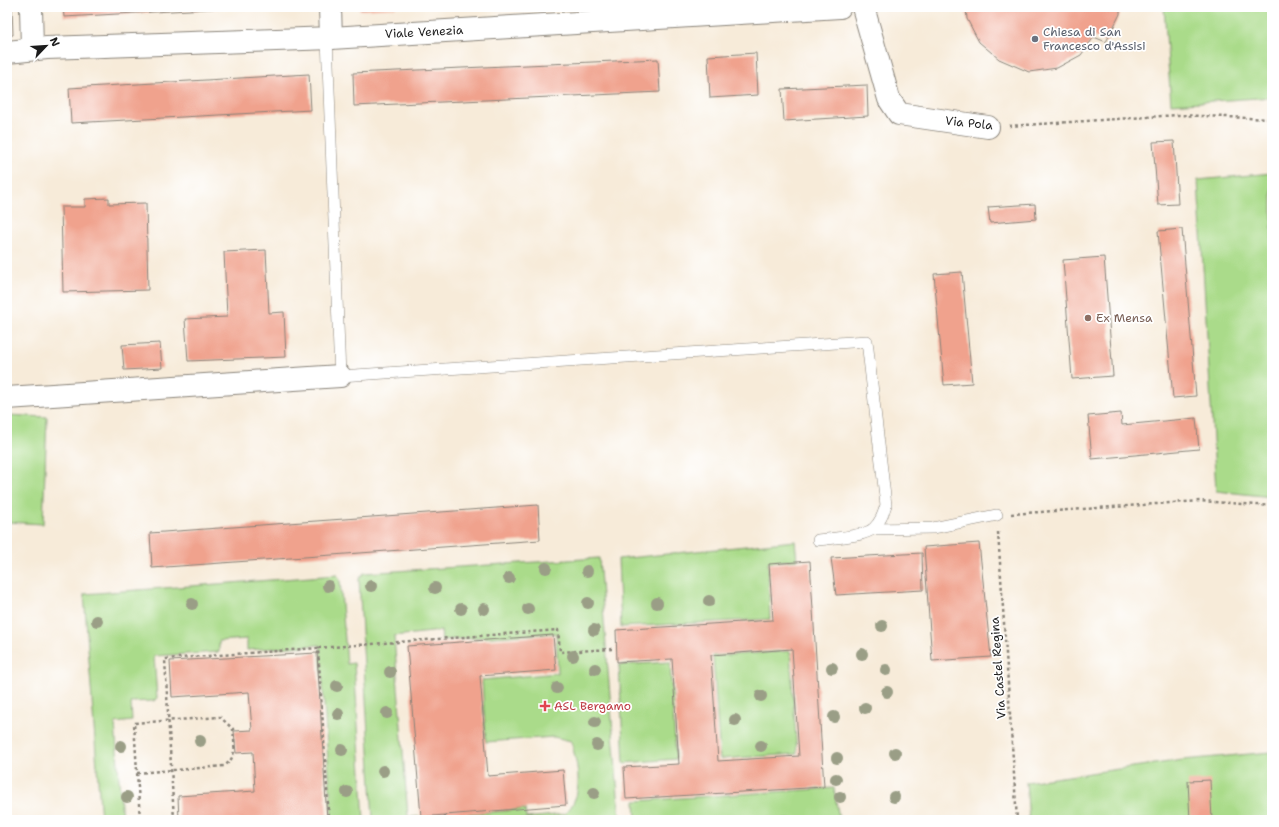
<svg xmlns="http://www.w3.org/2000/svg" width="1279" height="827" font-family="'Shantell Sans',sans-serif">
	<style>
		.green { fill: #aadb8a; stroke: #637c53 }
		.building { fill: #f0a28d; fill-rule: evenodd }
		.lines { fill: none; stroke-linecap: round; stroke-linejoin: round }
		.lane-casing { stroke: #8a847a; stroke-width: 12 }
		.street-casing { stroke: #8a847a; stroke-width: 24 }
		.path { stroke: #8a847a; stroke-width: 2.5; stroke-dasharray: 3 3; stroke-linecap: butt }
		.lane { stroke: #fff; stroke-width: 11 }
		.street { stroke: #fff; stroke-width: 22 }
		.tree { fill: #9a9e86 }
		.worship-dot { fill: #6b7280; stroke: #fff; stroke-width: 1.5 }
		.education-dot { fill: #8d6e63; stroke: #fff; stroke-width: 1.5 }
		.health-dot { fill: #e0444e; stroke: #fff; stroke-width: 1.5 }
		.labels { text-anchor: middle; stroke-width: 3.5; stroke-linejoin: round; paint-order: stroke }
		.street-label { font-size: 12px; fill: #1c1c1c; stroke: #fff }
		.worship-label { font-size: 12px; fill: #5b616d; stroke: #fff; text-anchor: start }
		.education-label { font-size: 12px; fill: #785e54; stroke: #fff; text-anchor: start }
		.health-label { font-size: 12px; fill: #be3a42; stroke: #fff; text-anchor: start }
	</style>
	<rect width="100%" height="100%" fill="#fff"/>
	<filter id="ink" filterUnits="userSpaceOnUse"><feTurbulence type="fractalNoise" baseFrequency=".025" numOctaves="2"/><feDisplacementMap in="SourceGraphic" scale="8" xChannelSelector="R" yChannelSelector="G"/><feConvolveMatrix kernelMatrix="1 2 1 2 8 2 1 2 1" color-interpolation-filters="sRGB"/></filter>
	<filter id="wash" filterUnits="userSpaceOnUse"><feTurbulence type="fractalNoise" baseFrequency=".012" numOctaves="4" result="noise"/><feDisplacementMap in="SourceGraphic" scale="16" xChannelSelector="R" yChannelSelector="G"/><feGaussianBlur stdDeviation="0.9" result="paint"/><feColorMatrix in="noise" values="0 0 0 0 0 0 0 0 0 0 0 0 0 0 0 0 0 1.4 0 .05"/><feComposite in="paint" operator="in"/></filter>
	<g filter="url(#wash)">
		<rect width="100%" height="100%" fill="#f7ebd9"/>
		<!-- green -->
		<g class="green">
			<polygon points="1164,7 1272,7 1272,97 1171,104"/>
			<polygon points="1272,173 1272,497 1216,491 1198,180"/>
			<polygon points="7,415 47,417 43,524 7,522"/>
			<polygon points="795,541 797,560 768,562 770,619 621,627 618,559"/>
			<path d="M599 558 620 820H459V815L525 809 526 818 565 814C585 794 578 767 571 741L554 737 486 742 482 680 558 673 556 633 442 640 441 631 394 636 408 817 430 816V820H373L359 579 364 573Z"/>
			<polygon points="337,575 340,580 347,664 354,663 364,820 332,820 320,645 247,650 247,639 219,641 219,652 154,656 157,698 154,701 131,702 132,721 115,723 122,820 101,820 84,594"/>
			<polygon points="790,651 797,754 720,759 713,656"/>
			<polygon points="670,662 676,759 624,763 619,665"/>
			<polygon points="1272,752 1272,820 1029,820 1026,782 1183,760"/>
			<polygon points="834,788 839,820 636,820 635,801"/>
		</g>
		<g id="blocks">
			<!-- building -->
			<g class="building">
				<polygon points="7,7 12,7 13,35 7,36"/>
				<polygon points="63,7 225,7 225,8 64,17"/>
				<polygon points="359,7 396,7 396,8 360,10"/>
				<polygon points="966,7 1120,7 1120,14 1106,42 1094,37 1081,55 1057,68 1029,72 999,59 979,42 967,19"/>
				<polygon points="756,53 758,95 710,98 708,56"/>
				<polygon points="658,59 660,92 354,106 353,73"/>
				<polygon points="309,74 311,110 71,123 69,88"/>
				<polygon points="867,85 868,116 784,121 782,89"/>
				<polygon points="1174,141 1178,204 1158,205 1153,142"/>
				<polygon points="109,198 109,204 146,203 148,290 63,292 61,207 85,207 85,199"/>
				<polygon points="1035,204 1036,219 990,223 988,207"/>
				<polygon points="1182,229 1196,396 1173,398 1158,231"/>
				<polygon points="266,250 269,313 284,312 286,357 188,361 185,319 227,317 224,252"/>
				<polygon points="1104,257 1113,376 1072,379 1063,260"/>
				<polygon points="962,272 972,383 944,385 934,274"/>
				<polygon points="160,343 162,368 124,370 122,345"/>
				<polygon points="1121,413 1122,425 1196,418 1199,449 1092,459 1088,416"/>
				<polygon points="538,505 540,540 152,568 150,533"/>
				<polygon points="979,543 991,657 932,661 924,547"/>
				<polygon points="922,553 923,590 836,595 831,558"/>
				<path d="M810 561 824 787 626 799 624 767 679 764 672 659 617 662 616 630 773 620 769 564ZM792 649 799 756 718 761 711 655Z"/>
				<polygon points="553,635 556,670 480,676 488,776 563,770 566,805 421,817 407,646"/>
				<polygon points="317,653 327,820 179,820 178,796 255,791 253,752 236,753 234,731 252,730 249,692 172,697 170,661"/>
				<polygon points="1210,780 1212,820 1190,820 1188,781"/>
			</g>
		</g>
	</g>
	<g filter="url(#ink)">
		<use href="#blocks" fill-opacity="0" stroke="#8a847a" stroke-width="1"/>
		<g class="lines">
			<!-- lane casing -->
			<g class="lane-casing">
				<g id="lane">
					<path d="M327 38 340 376 867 341 886 505C883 514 881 521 874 528 865 537 832 538 818 540"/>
					<polyline points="873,529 933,528 997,515"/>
				</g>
			</g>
			<!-- street casing -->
			<g class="street-casing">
				<g id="street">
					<polyline points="31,7 32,49"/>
					<polyline points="330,7 331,38"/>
					<polyline points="863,7 889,99 899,114 988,127"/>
					<polyline points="7,52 47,48 331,38 840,7"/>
					<polyline points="7,398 340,376"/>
				</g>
			</g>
			<!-- path -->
			<g class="path">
				<polyline points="1009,126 1178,115 1272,119"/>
				<polyline points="1011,514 1200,501 1272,506"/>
				<polyline points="998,532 1017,820"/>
				<polyline points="318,648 558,630 560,652 612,649"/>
				<path d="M137 773 224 766C238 757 234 744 233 729L220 717 134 723 140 820"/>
				<polyline points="445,815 445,820"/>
				<polyline points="174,820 165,659 318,648 329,820"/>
			</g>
			<!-- lane -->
			<use href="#lane" class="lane"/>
			<!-- street -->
			<use href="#street" class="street"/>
		</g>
		<!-- trees -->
		<g class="tree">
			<circle cx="546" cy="568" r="6"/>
			<circle cx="587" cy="571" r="6"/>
			<circle cx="509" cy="578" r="6"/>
			<circle cx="328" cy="586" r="6"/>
			<circle cx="371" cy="586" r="6"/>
			<circle cx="435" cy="588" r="6"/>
			<circle cx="709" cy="601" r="6"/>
			<circle cx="588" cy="603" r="6"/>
			<circle cx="657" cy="603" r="6"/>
			<circle cx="192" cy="604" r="6"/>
			<circle cx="461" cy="609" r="6"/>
			<circle cx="484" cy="609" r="6"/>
			<circle cx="528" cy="609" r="6"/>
			<circle cx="97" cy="621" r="6"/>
			<circle cx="882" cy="626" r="6"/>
			<circle cx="594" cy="630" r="6"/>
			<circle cx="862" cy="654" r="6"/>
			<circle cx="573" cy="656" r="6"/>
			<circle cx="832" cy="668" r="6"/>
			<circle cx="595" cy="669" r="6"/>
			<circle cx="886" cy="670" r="6"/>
			<circle cx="390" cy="672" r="6"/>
			<circle cx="337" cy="686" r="6"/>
			<circle cx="557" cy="688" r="6"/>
			<circle cx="887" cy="692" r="6"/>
			<circle cx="761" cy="696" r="6"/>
			<circle cx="865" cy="708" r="6"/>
			<circle cx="387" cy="713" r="6"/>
			<circle cx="338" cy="714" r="6"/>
			<circle cx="834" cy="717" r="6"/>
			<circle cx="735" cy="720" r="6"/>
			<circle cx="595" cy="722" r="6"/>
			<circle cx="200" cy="741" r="6"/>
			<circle cx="597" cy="745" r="6"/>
			<circle cx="121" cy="746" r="6"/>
			<circle cx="761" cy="746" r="6"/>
			<circle cx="342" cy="750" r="6"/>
			<circle cx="895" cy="753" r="6"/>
			<circle cx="837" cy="758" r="6"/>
			<circle cx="383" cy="771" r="6"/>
			<circle cx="836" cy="779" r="6"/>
			<circle cx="347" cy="792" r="6"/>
			<circle cx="594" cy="793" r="6"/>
			<circle cx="127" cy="797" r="6"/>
			<circle cx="840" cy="797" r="6"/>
			<circle cx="894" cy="797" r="6"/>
		</g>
	</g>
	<!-- markers -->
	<circle class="worship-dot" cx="1035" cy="39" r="4"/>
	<circle class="education-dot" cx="1088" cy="318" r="4"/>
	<path class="health-dot" d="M543 700h4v4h4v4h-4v4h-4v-4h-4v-4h4z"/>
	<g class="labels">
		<!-- street labels -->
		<g class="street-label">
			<text transform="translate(424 32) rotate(-3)" y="4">Viale Venezia</text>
			<text transform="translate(969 123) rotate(6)" y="4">Via Pola</text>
			<text transform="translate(998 668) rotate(-94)" y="4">Via Castel Regina</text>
		</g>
		<!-- worship labels -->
		<g class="worship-label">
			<text x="1043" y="36">Chiesa di San<tspan x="1043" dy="14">Francesco d'Assisi</tspan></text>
		</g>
		<!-- education labels -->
		<g class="education-label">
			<text x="1096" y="322">Ex Mensa</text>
		</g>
		<!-- health labels -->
		<g class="health-label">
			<text x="554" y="710">ASL Bergamo</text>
		</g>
	</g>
	<!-- margin -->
	<rect width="1279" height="827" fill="none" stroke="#fff" stroke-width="24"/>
	<!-- north arrow -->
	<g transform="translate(46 46) rotate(65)" stroke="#ffffff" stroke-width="3" paint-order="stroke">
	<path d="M0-3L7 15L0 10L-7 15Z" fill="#1c1c1c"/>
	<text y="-6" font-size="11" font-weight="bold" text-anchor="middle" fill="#1c1c1c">N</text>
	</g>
</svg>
